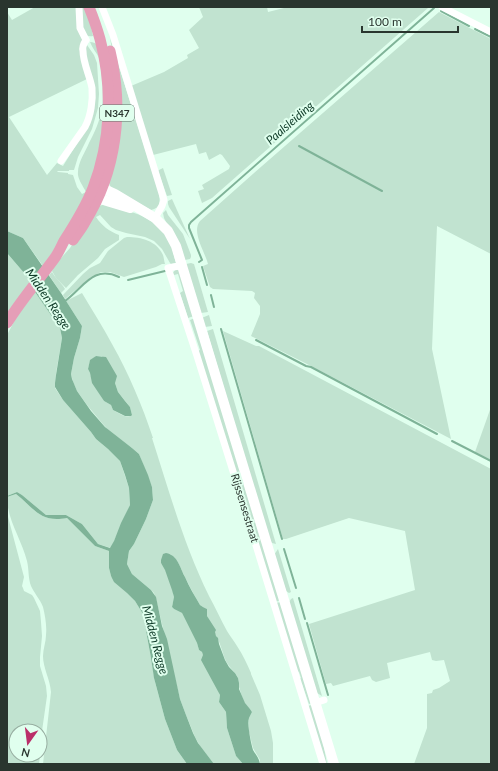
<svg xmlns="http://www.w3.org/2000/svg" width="498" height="771" font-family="Lato,sans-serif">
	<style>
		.green { fill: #c1e3d0; fill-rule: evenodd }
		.water { fill: #7fb398 }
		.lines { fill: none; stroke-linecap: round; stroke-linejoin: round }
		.stream { stroke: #7fb398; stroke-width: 2 }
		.minor { stroke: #fff; stroke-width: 7 }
		.secondary { stroke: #fff; stroke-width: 10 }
		.primary { stroke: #e59eb7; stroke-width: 11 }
		.labels { text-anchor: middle; stroke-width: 4; stroke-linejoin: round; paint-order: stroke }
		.shield { fill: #e0ffee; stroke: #607268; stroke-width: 1 }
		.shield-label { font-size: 10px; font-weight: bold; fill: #29352e }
		.street-label { font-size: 11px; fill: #29352e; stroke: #e0ffee }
		.water-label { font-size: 12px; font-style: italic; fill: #0f3b28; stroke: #e0ffee }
	</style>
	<rect width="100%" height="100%" fill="#e0ffee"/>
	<!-- green -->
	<g class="green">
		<path d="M35 7H77C79 21 75 27 83 40L81 51 87 79 9 117 47 175 57 163 63 166 86 129 91 118 93 101 94 90 85 53V48L87 45 94 55 97 63 99 94 98 108 92 129 78 157 74 170H69V171H57L58 172 68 173V174L73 175 77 187 82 194 86 192C83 186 79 181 78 175 77 163 85 153 89 143 95 132 100 120 102 108 104 95 102 70 99 58 97 53 92 48 90 42 102 42 102 58 103 66 111 116 102 168 79 212 69 231 55 248 43 266L23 238 7 231V12L12 20Z"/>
		<path d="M81 7H87L93 36C79 39 82 17 81 7Z"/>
		<polygon points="199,7 267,7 268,12 288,7 426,7 428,8 212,198 202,203 198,191 204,189 202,185 229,169 230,166 222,155 220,154 209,160 206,152 199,154 196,144 153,155 131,86 164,72 188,58 187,55 199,48 189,30 203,17"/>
		<path d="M439 12 491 39V254L437 226 432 349 451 439 313 367 251 336 260 314V306L254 298 255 293 252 291 213 289 210 287 203 266 208 264C205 252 191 232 200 221L262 166Z"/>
		<path d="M110 38 159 193C160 201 161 208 151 210L111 188 108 180 117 79Z"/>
		<polygon points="163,168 172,195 167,196 158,171 159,170"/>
		<polygon points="172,199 190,239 169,207 168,204 168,201"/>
		<path d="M102 205C110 205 117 208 124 210 144 215 162 224 171 244 173 250 174 257 176 263L171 264 170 263 162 249 154 241 145 237 126 233 116 230 111 227 100 215 96 217C102 226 109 231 119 235V240L105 249 98 258 78 275 66 288 56 278 52 271 54 266 70 248 98 207Z"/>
		<polygon points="166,210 168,215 183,234 191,255 191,257 190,259 185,260 164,218 163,213"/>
		<path d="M127 237C141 237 157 241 163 255 164 258 164 261 165 264H162L156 267 124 277 110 272H101L91 277 65 299 63 295 83 274 90 268 100 263 108 251 124 238Z"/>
		<polygon points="7,253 31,281 7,315"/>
		<polygon points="191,263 194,264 208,312 201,313 186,264"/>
		<polygon points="175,270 179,270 194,316 188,318 180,293 183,291 178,274 174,275 173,273"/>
		<path d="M52 272C56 279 61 282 65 289L61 293 49 275Z"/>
		<polygon points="35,292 60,328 62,338 56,373 55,388 63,400 91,432 96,439 108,449 120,461 129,488 130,505 111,548 98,544 82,524 66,515 46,515 22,495 17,492 7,496 7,335 17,316"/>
		<path d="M82 293C92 310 103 327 112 344 129 374 142 405 153 438H152C169 491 184 545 209 596 215 607 221 620 227 631 230 636 234 641 237 646 243 655 247 664 251 673V674L260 695 271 731 273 743V764H260V760L253 748 249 732V718L252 712C250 708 246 706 244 702 243 699 241 694 240 690 238 686 239 682 238 678 235 671 228 667 225 659 223 654 219 639 216 636L207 616V609L203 607 200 605C195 596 190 588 186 579 181 570 179 560 170 554L161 563C167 570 173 588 174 597 174 601 172 604 172 607L174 609 182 613 197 643 199 650 202 652 220 695 219 702 226 712 227 728 236 756 243 764H214L200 746 195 737 186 715 180 699 156 599 154 593 151 590 132 574 127 564 129 551 134 544 146 519 153 500 152 487 139 454 132 448 109 431 102 423 87 405 77 391 73 382 71 374 74 358 80 338 82 326 66 301ZM96 356H102L115 383 118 392 130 407 132 415C126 419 119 413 113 410L111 405 104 401 93 383 90 373 88 369 90 361Z"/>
		<polygon points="209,315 212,326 205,327 202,318 204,317"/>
		<polygon points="195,318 280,600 276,602 198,351 200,350 190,320"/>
		<polygon points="213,329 276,544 272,543 269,540 207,331"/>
		<polygon points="223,331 256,346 259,346 491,469 491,764 414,764 427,728 427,694 432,693 433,690 439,688 450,681 444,660 436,661 432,660 430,652 387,663 390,678 376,682 372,680 370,676 333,686 331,683 326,684 309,624 415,590 405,531 349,518 286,539 283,539"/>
		<polygon points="491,407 491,460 475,452"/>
		<path d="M16 494C35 509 40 523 67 518L95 546 109 551V568L111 576 135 601 143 614 151 658 155 682 165 719 177 750 187 764H43L51 692C50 679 43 668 43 656 43 649 46 642 46 635 47 626 45 615 43 607 40 599 34 593 31 586 28 578 29 569 27 561 22 540 7 520 7 497Z"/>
		<polygon points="7,513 24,577 22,586 23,588 24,591 32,595 34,598 40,611 41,622 42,636 40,657 40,666 46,686 47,696 42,731 40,753 40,731 16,731 16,755 40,755 39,764 7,764"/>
		<polygon points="278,549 291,592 289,593 286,591 274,555"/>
		<polygon points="293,598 322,696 317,693 288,604 291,599"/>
		<polygon points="281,602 312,703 309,704 302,684 301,684 299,679 301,678 299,672 297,671 276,603"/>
		<polygon points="312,705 323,742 327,764 325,764 307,706"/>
	</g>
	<!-- water -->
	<g class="water">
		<path d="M7 231 23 238 61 293 82 326 80 338 74 358 71 374 72 379 77 391 91 411 105 427 132 448 139 454 148 475 152 487 153 500 146 519 134 544 129 551 127 564 132 574 151 590 156 597 162 626 167 639 180 699 186 715 193 733 198 743 214 764H187L177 750 165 719 154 678 151 658 143 614 135 601 127 593 114 582 111 576 109 568V551L95 546 67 518C40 523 35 509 16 494L7 497V496L17 492 22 495 46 515H66L82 524 98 544 110 548 114 541 121 523 130 505 129 488 125 475 120 461 108 449 96 439 91 432 63 400 55 387V383L56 375 62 338 60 328 35 292 31 281 7 253Z"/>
		<polygon points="96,356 106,357 117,376 115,383 118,392 125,401 130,407 132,415 131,416 125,416 113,410 111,405 104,401 92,383 90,373 88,369 90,360"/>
		<path d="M166 553C178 555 180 568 185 577 189 587 195 596 200 605L203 607 207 609V616L216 630 215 632 216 636 218 638 219 644 225 660 229 667 235 673 238 678 239 683V689L245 703 250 709 252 712C251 714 250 716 249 718 247 725 251 743 253 750 256 755 259 758 260 764H243L236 756 227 728 226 712 219 702 220 695 201 660 203 655 202 652 199 650 197 643 182 613 174 609 172 607 174 597 172 590 165 570 161 563V560L163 554Z"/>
	</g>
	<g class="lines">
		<!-- stream -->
		<g class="stream">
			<polyline points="441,11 469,26"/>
			<polyline points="475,29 491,37"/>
			<polyline points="299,146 382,191"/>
			<polyline points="199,262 202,260 189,228 189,225 191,222 434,8"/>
			<polyline points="202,267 207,285"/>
			<polyline points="128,280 165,271"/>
			<polyline points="211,295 214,307"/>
			<path d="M65 301C84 287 93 265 119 277"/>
			<polyline points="221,329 282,539"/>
			<polyline points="256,340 306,366 311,367 437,434"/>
			<polyline points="452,441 491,461"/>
			<polyline points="284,549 296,588"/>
			<polyline points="299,598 305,619"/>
			<polyline points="307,623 328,695"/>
		</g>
		<!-- minor -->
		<g class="minor">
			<polyline points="79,7 80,28 86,40"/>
			<polyline points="102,7 113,35 164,200 162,206 155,218"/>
			<polyline points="442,7 491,32"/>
			<path d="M61 161 85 127C91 116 93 100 92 88 90 76 83 63 83 51 82 47 84 43 86 40"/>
			<polyline points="182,263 179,266 168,268 197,356 247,516 323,764"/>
			<polyline points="315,703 324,700"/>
		</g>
		<!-- secondary -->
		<g class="secondary">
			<polyline points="94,189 102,188 115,194 155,218 168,231 176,246 334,764"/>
			<polyline points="93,191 98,198 110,202 130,208"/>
		</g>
		<!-- primary -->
		<g class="primary">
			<path d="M73 240C77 234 82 228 85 222 117 171 124 109 110 51"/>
			<path d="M7 323C21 300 38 281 54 259 58 254 61 247 64 241 75 224 86 206 93 188 111 141 113 87 100 39 97 28 93 17 89 7"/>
		</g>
	</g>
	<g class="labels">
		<!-- shield labels -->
		<rect class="shield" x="100" y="105" width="34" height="16" rx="3"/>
		<g class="shield-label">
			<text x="117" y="117">N347</text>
		</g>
		<!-- street labels -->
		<g class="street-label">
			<text transform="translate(245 508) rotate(73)" y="4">Rijssensestraat</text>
		</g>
		<!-- water labels -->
		<g class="water-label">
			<text transform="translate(290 123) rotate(-41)" y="4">Paalsleiding</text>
			<text transform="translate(48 299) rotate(56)" y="4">Midden Regge</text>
			<text transform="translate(155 640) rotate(75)" y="4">Midden Regge</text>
		</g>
	</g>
	<!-- border -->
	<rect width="498" height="771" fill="none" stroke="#29352e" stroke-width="16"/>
	<!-- north arrow -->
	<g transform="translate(28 743) rotate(194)"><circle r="19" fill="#e0ffee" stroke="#97aea1"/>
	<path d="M0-3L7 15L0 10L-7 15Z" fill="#ba2f69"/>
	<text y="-6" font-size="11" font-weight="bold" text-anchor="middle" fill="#29352e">N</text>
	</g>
	<!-- scale -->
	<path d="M362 26v6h96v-6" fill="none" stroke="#29352e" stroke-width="2"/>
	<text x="368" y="26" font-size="12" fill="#29352e" stroke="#e0ffee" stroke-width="3" paint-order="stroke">100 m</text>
</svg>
